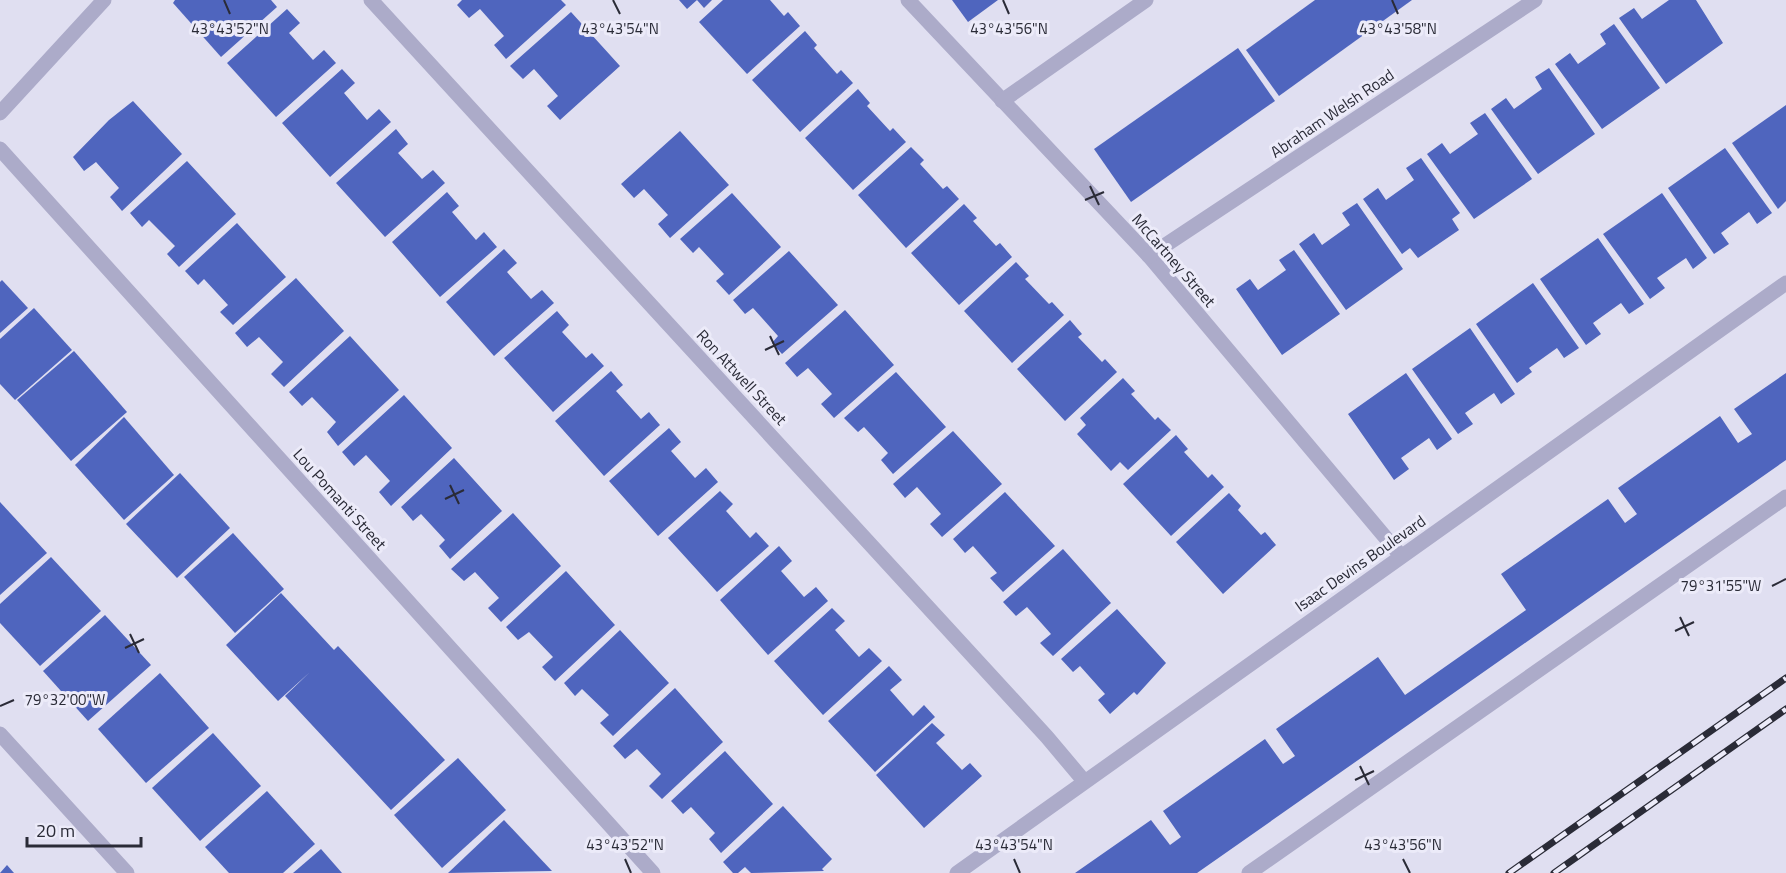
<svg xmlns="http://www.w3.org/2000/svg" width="1786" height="873" font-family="'Titillium Web',sans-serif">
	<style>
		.building { fill: #4f65be }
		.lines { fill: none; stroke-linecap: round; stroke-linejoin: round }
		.minor { stroke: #acabc9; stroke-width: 15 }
		.rail-casing { stroke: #2a2b37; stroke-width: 7 }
		.rail { stroke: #ecebf9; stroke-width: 4.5; stroke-dasharray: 14; stroke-linecap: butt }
		.ticks { fill: none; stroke: #2a2b37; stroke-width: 2 }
		.labels { text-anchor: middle; stroke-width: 6; stroke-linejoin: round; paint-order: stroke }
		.street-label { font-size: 16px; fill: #2a2b37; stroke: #ecebf9 }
		.ticks-label { font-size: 15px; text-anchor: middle; fill: #2a2b37; stroke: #ecebf9; stroke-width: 6; stroke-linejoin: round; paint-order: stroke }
	</style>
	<rect width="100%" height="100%" fill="#e0dff1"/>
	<!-- building -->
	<g class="building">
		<polygon points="175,0 271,0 277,7 221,57 173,3"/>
		<polygon points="462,0 561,0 566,5 506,59 494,45 504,36 480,9 469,18 457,5"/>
		<polygon points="679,0 712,0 704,8 697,0 687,9"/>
		<polygon points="723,0 770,0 784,16 788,12 800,26 747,74 699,22"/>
		<polygon points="952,0 998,0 968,22"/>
		<polygon points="1315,0 1412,0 1279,96 1246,50"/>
		<polygon points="1669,0 1696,0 1723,43 1666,84 1619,18 1634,8 1642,19"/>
		<polygon points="287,9 300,23 289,33 313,60 324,50 336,63 276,117 227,63"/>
		<polygon points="571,12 620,66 560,120 547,106 558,96 534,69 523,79 510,66"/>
		<polygon points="1614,24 1660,88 1602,129 1555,64 1570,53 1578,64 1606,44 1600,34"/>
		<polygon points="805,31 817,45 814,48 837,74 841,70 853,83 800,132 752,80"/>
		<polygon points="1238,48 1275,101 1131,202 1094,149"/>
		<polygon points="1549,68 1595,134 1538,174 1491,109 1506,98 1514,109 1542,89 1535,77"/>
		<polygon points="342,69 355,83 344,93 367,120 379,109 391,122 330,177 282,123"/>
		<polygon points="858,89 870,103 867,106 890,131 893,128 906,142 853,190 805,138"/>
		<polygon points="133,101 182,154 122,211 110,197 119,188 96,162 84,171 73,157 109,120"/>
		<polygon points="1786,105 1786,201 1778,209 1732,143"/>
		<polygon points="1485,113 1532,179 1474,219 1427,154 1442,143 1450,154 1478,134 1470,123"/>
		<polygon points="396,129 408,144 398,153 422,179 433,170 445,183 385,237 336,183"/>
		<polygon points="680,131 729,185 670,238 658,224 668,215 644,189 634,198 621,184"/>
		<polygon points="911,147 924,160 920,164 943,189 947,186 959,199 906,248 858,195"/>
		<polygon points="1725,148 1772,213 1757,224 1749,212 1721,233 1729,244 1714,254 1668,188"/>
		<polygon points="1421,158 1460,213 1452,219 1459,230 1418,258 1410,248 1402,254 1363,199 1378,188 1386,200 1414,180 1406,168"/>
		<polygon points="187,161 236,214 179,267 167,254 175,246 149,220 142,227 130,213"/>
		<polygon points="447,192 459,206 452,212 476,240 484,232 497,247 440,297 392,242"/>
		<polygon points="732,193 781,247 729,295 716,281 724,274 699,247 693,253 680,239"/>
		<polygon points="1662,193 1707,258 1693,269 1686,258 1657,278 1665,288 1650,299 1603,234"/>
		<polygon points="1357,203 1403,269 1346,310 1299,244 1314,233 1322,245 1350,225 1342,213"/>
		<polygon points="964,204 977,218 973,221 996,246 1000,243 1012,257 959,305 911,253"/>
		<polygon points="237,223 286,277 233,325 220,312 228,305 204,279 198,285 185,271"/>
		<polygon points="1598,238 1644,304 1629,314 1621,303 1593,323 1601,334 1586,345 1540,279"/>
		<polygon points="504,249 517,263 507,272 531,299 542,290 554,303 494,356 446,302"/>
		<polygon points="1294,250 1340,314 1282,355 1236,289 1250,279 1258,290 1286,270 1279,260"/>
		<polygon points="789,251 838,305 782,354 772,343 778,336 753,308 745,314 733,300"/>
		<polygon points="1016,262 1029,276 1025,279 1049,304 1052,302 1064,315 1012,363 964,311"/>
		<polygon points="296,278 344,331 284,387 271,374 283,362 259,337 247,347 235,333"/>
		<polygon points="2,280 28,308 0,333 0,282"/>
		<polygon points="1533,283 1579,348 1564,358 1557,348 1529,368 1532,372 1517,383 1476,324"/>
		<polygon points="34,308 72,350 15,400 0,384 0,339"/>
		<polygon points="845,310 894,365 834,418 821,404 832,394 808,368 797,377 785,363"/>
		<polygon points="557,311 569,325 562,332 586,358 592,353 604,366 553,412 504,358"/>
		<polygon points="1070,320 1082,334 1078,337 1102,362 1105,359 1117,372 1065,421 1017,369"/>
		<polygon points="1470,328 1515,394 1501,404 1494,393 1465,413 1473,424 1458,434 1412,369"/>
		<polygon points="350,336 399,390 338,446 327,432 336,422 312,397 302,406 289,392"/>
		<polygon points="74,351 127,412 71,461 17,400"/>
		<polygon points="611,371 623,385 616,391 641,419 649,412 660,425 604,476 555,421"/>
		<polygon points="896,372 946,427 893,474 881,460 888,453 864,427 858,432 844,418"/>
		<polygon points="1406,373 1452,439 1437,450 1429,438 1401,458 1409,469 1394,480 1348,414"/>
		<polygon points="1786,373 1786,460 1197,873 1075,873 1151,820 1170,845 1181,837 1163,811 1265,739 1283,764 1295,756 1276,729 1378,657 1405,695 1526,610 1501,574 1608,499 1625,523 1637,514 1618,488 1720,416 1738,443 1752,434 1734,409"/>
		<polygon points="1123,378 1135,391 1131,394 1155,420 1158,417 1171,430 1128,470 1120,462 1111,471 1077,434 1086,425 1080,418"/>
		<polygon points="404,395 452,448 391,506 379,492 390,481 366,455 354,466 342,452"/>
		<polygon points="124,417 174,475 124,520 75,465"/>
		<polygon points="669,428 681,442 671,451 695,478 706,468 718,482 658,536 609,481"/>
		<polygon points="953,431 1002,484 942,537 930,524 941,514 917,487 905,498 893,484"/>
		<polygon points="1176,435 1188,449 1184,452 1208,478 1212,474 1224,487 1171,536 1123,484"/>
		<polygon points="454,458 502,511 450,559 439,546 445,540 421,514 413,521 401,507"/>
		<polygon points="180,473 230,528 177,578 126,524"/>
		<polygon points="720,491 733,504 726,511 750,538 756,532 769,546 717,592 668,538"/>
		<polygon points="1005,492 1055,546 1003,592 990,578 997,573 973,546 965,553 953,539"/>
		<polygon points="1229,493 1241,506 1238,510 1261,535 1265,532 1276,545 1223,594 1176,542"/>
		<polygon points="0,502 47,553 0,595"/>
		<polygon points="513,513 561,566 501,622 488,608 499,598 475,572 464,581 451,569"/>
		<polygon points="233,533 284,589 235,633 184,577"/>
		<polygon points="779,546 792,561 781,571 804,597 816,587 828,601 768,655 720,600"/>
		<polygon points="1063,549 1111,603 1053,656 1040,643 1051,634 1027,607 1016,616 1003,602"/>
		<polygon points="51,557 101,611 40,666 0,623 0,604"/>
		<polygon points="566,571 615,625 555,681 542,667 553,657 529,632 518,640 506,627"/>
		<polygon points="281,593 334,650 338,646 445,760 391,810 285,696 310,672 278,701 226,645"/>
		<polygon points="832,608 845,621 835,630 859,657 869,648 882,661 823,715 774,661"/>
		<polygon points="1117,609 1166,663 1137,695 1134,692 1110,714 1098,700 1105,694 1080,666 1073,672 1061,659"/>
		<polygon points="105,615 151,665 88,721 43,671"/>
		<polygon points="620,630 669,683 613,736 600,723 609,715 582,689 575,696 564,683"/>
		<polygon points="889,666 902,680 890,690 913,716 924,705 935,717 875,772 828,721"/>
		<polygon points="160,673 209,728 146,783 98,729"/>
		<polygon points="675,688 723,742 662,799 649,786 661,774 637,749 625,759 613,746"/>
		<polygon points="932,723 945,735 936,743 962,770 970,763 982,776 924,828 876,775"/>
		<polygon points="213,733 261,786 200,841 152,788"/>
		<polygon points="725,751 773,804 721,853 709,839 715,833 691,807 683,814 671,801"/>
		<polygon points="458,758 506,810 442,868 394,815"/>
		<polygon points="267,791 315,844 283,873 229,873 205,847"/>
		<polygon points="783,806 832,859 822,869 824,871 751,873 745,867 738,873 733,873 723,862"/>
		<polygon points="504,820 552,871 448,873"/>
		<polygon points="321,849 342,873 293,873"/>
		<polygon points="7,865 14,873 0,873"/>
	</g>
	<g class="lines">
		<!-- minor -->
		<g class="minor">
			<polyline points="371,0 1047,737 1084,781"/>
			<polyline points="908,0 1149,256 1401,556"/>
			<polyline points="1002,101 1146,0"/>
			<polyline points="0,113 104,0"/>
			<polyline points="0,149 653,873"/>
			<polyline points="1149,256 1535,0"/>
			<polyline points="0,734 127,873"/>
			<polyline points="957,873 1786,283"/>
			<polyline points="1249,873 1786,497"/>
		</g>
		<!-- rail casing -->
		<g class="rail-casing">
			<g id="rail">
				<polyline points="1509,873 1786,678"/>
				<polyline points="1554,873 1786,709"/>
			</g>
		</g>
		<!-- rail -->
		<use href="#rail" class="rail"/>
	</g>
	<!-- ticks -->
	<path class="ticks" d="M224 0 230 14M613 0 620 14M1003 0 1009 14M1392 0 1398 14M1090 186 1099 205M1085 200 1104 192M770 336 779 355M765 350 784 341M450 485 459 504M445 499 464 490M1772 586 1786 579M1680 617 1689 636M1675 631 1694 622M130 634 139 653M125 648 144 639M0 706 14 700M1360 766 1369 785M1355 780 1374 771M625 859 631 873M1014 859 1020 873M1403 859 1410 873"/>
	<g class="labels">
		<!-- street labels -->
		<g class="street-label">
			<text transform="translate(1332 113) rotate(-34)" y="6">Abraham Welsh Road</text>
			<text transform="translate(1174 260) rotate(49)" y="6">McCartney Street</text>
			<text transform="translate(742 377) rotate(47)" y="6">Ron Attwell Street</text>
			<text transform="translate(340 499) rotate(48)" y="6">Lou Pomanti Street</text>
			<text transform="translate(1360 563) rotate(-35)" y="6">Isaac Devins Boulevard</text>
		</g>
	</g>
	<g class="ticks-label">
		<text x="230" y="34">43°43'52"N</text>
		<text x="620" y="34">43°43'54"N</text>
		<text x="1009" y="34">43°43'56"N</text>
		<text x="1398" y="34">43°43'58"N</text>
		<text x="1721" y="591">79°31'55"W</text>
		<text x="65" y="705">79°32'00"W</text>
		<text x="625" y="850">43°43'52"N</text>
		<text x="1014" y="850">43°43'54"N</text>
		<text x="1403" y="850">43°43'56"N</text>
	</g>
	<!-- scale -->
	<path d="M27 837v9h114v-9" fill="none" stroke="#2a2b37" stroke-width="3"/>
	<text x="36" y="837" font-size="18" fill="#2a2b37" stroke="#ecebf9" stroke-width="4.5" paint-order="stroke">20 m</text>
</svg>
